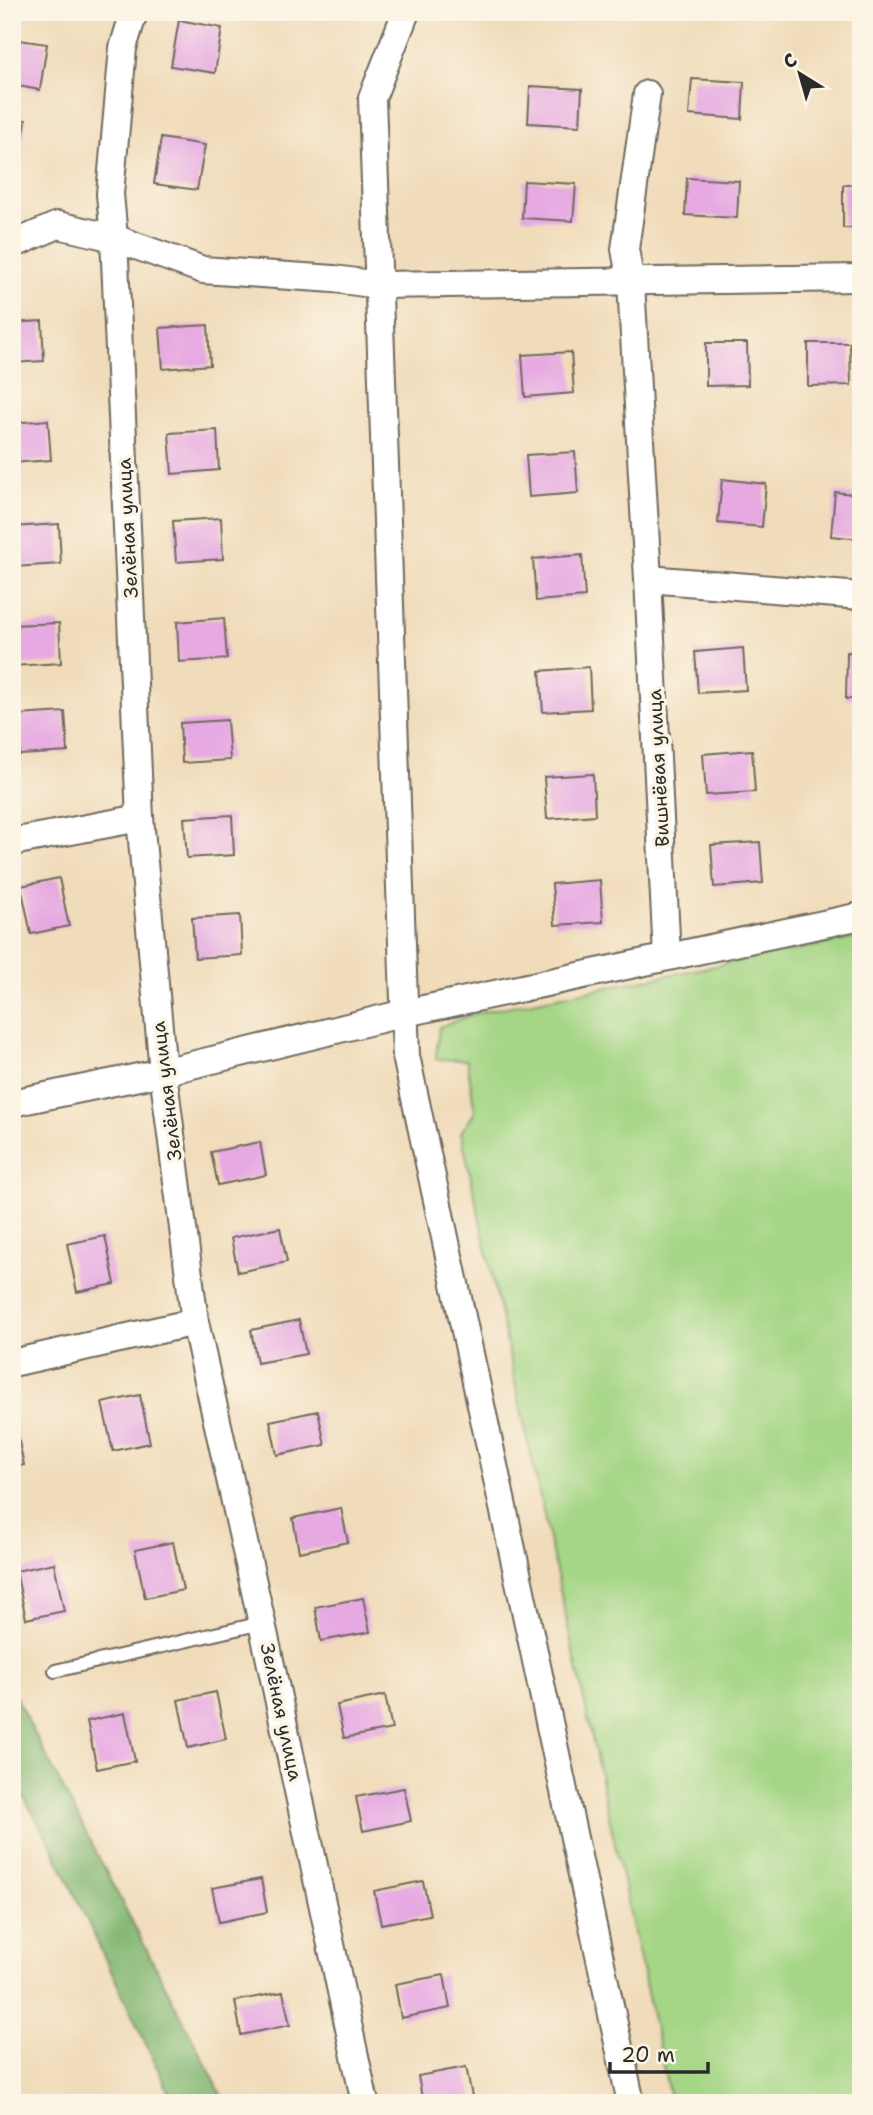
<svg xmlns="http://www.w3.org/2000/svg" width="873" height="2115" font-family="'Shantell Sans',sans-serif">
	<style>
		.green { fill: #a4d685; stroke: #688058; stroke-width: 2 }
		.forest { fill: #83b772; stroke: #57714e; stroke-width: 2 }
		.building { fill: #e6a9e2 }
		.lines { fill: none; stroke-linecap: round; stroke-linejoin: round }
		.lane-casing { stroke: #70695d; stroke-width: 16 }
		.street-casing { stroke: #70695d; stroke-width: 30 }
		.lane { stroke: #fff; stroke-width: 12 }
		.street { stroke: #fff; stroke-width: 26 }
		.labels { text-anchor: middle; stroke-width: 7; stroke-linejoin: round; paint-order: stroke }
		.street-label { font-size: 19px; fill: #2b2b2b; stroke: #fcf5e5 }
	</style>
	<rect width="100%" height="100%" fill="#fcf5e5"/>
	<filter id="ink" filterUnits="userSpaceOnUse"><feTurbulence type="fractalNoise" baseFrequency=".0143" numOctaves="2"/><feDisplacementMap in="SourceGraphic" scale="14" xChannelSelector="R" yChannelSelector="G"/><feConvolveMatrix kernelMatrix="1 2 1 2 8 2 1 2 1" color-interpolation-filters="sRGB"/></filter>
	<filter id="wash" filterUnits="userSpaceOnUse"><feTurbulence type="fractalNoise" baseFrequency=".00686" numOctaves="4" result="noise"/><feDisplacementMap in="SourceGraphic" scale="28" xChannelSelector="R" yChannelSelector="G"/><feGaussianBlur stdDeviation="1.57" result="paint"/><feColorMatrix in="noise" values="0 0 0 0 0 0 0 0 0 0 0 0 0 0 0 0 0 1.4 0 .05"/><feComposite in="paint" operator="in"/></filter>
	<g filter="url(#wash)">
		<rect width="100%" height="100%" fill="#f0dbba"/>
		<!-- green -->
		<polygon class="green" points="861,937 861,2103 671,2103 461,1132 475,1112 467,1060 436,1059 439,1027 476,1013"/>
		<!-- forest -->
		<polygon class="forest" points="12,1690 226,2103 174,2103 53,1849 12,1776"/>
		<g id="blocks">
			<!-- building -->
			<g class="building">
				<polygon points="179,20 222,28 215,73 171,66"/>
				<polygon points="12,39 47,44 40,90 12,85"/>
				<polygon points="692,79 744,82 742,119 689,115"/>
				<polygon points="530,86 582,89 580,126 528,123"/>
				<polygon points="12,118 26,120 19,166 12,165"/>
				<polygon points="161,138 205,145 197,190 154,184"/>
				<polygon points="687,178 739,181 737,218 685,215"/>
				<polygon points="524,181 576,184 573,221 522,218"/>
				<rect x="843" y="185" width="18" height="43"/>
				<polygon points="42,321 44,361 12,363 12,323"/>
				<polygon points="208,325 210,365 163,369 160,328"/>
				<polygon points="706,343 747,343 748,385 706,386"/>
				<polygon points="808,343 850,343 851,385 808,386"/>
				<polygon points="571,352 574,393 525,397 522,355"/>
				<polygon points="48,420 51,460 12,463 12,423"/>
				<polygon points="217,430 219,470 172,474 169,433"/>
				<polygon points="575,452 578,493 529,497 526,455"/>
				<polygon points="722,479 766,484 762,527 718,523"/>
				<polygon points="835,492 861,495 861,539 831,536"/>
				<polygon points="221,518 223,559 176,562 173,521"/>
				<polygon points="59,524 61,564 13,567 12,527"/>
				<polygon points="582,555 585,597 536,601 533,559"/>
				<polygon points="224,618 227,659 179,662 177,622"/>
				<polygon points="59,623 61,663 13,666 12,625"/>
				<polygon points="743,648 746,690 698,693 695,652"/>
				<polygon points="847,652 861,653 861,699 846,699"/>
				<polygon points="589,667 591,709 543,712 540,671"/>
				<polygon points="65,712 68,752 20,755 18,715"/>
				<polygon points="227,720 230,760 182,763 180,723"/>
				<polygon points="752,750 755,792 706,795 703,754"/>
				<polygon points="593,774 595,815 547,819 544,777"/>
				<polygon points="232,815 234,855 187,858 184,818"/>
				<polygon points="760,842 763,883 714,887 711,845"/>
				<polygon points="59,878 69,926 31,934 21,886"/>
				<polygon points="600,880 603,922 555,925 552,884"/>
				<polygon points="240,915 242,955 195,958 192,918"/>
				<polygon points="260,1142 266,1175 218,1185 211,1152"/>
				<polygon points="280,1228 287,1262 238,1272 231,1238"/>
				<polygon points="105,1236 115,1284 77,1292 67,1244"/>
				<polygon points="299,1320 306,1354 257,1363 251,1330"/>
				<polygon points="140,1395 150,1443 113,1451 102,1403"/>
				<polygon points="318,1411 325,1445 277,1455 270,1421"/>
				<polygon points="12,1418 14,1418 24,1465 12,1468"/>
				<polygon points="341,1508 348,1542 299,1552 293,1518"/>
				<polygon points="173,1542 183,1590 145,1598 135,1550"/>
				<polygon points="54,1563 64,1611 26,1619 16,1571"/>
				<polygon points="363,1598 370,1632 321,1641 315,1607"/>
				<polygon points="216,1692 226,1739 188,1748 178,1700"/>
				<polygon points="385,1695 392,1729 344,1738 337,1705"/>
				<polygon points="125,1713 135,1761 97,1769 87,1721"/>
				<polygon points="404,1788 411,1821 363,1831 356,1797"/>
				<polygon points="261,1879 267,1912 219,1922 212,1888"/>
				<polygon points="423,1881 430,1915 381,1924 374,1891"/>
				<polygon points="444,1975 450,2008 401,2018 395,1984"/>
				<polygon points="283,1992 290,2025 241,2035 235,2001"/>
				<polygon points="466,2067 473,2101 463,2103 423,2103 418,2076"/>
			</g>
		</g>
	</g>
	<g filter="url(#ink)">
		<use href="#blocks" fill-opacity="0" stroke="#70695d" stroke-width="2"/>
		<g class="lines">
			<!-- lane casing -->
			<g class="lane-casing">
				<polyline id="lane" points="55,1671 262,1623"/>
			</g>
			<!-- street casing -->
			<g class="street-casing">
				<g id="street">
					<polyline points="134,12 123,48 110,194 114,238 140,818 163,1072 195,1322 262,1623 365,2103"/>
					<polyline points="406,12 372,98 406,1056 631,2103"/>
					<polyline points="647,94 625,249 631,283 648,579 667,957"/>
					<polyline points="12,245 58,225 114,238 203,270 334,279 379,285 861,278"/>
					<polyline points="648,579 861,596"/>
					<polyline points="12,842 140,818"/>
					<polyline points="12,1103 163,1072 405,1013 861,916"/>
					<polyline points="12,1363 195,1322"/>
				</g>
			</g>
			<!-- lane -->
			<use href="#lane" class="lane"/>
			<!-- street -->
			<use href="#street" class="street"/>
		</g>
	</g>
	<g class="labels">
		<!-- street labels -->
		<g class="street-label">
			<text transform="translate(127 528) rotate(-93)" y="7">Зелёная улица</text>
			<text transform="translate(658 768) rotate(-93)" y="7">Вишнёвая улица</text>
			<text transform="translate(166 1091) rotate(-97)" y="7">Зелёная улица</text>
			<text transform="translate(282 1712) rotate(78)" y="7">Зелёная улица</text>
		</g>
	</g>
	<!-- margin -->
	<rect width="873" height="2115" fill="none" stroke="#fcf5e5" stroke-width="42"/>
	<!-- north arrow -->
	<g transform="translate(800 74) rotate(323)" stroke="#fcf5e5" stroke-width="5" paint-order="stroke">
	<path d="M0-5L12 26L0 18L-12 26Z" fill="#2b2b2b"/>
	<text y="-10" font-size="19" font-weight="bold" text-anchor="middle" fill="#2b2b2b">С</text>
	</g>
	<!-- scale -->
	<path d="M610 2062v10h98v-10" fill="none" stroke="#2b2b2b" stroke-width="3.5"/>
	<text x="621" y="2062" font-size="21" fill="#2b2b2b" stroke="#fcf5e5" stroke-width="5" paint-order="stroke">20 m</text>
</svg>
